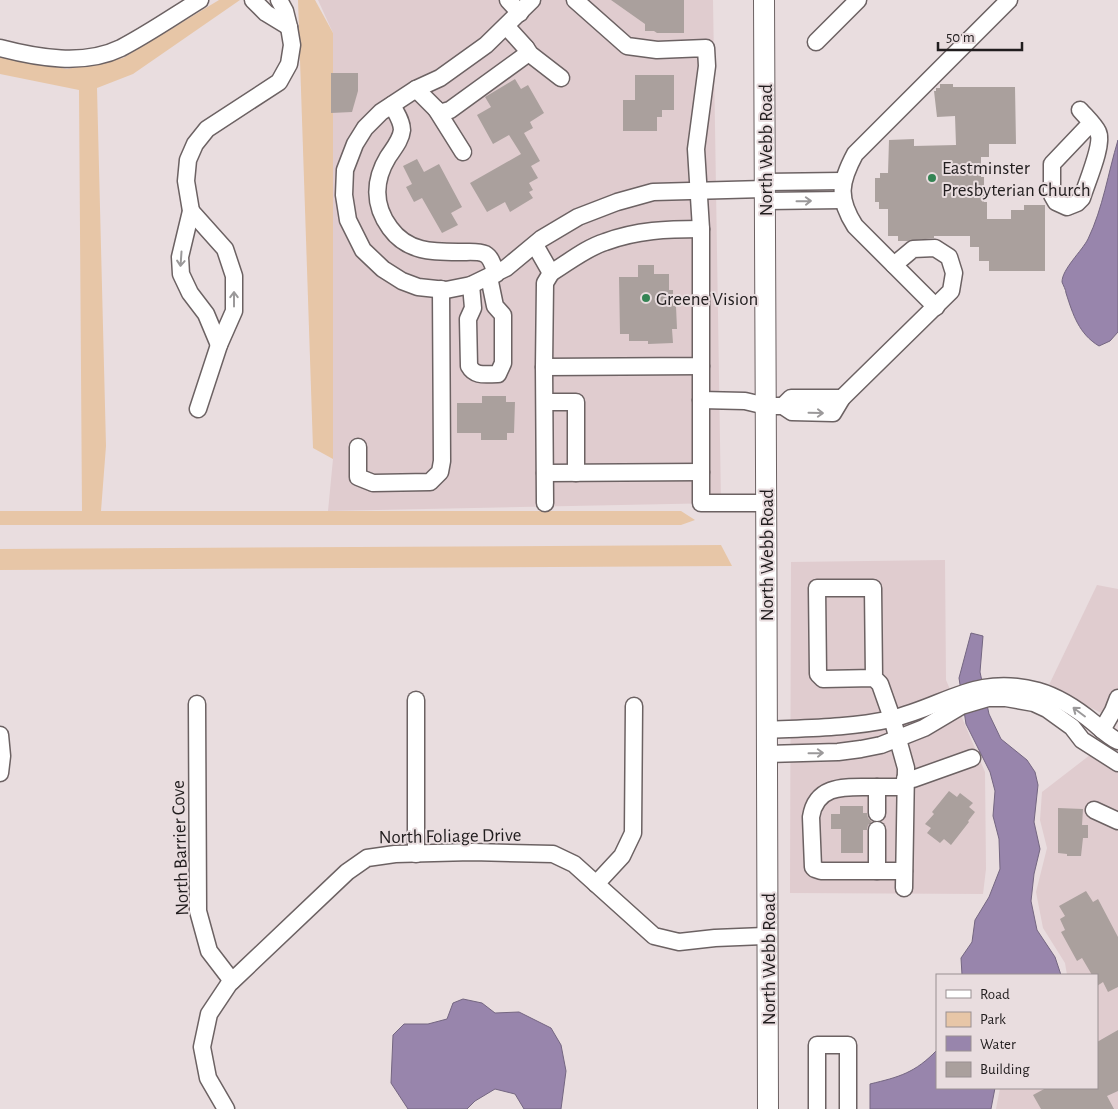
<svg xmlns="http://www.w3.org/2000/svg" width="1118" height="1109" font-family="'Alegreya Sans',sans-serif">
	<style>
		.built { fill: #e0cccf }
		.green { fill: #e7c6a7 }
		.water { fill: #9885ac; stroke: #746681 }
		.building { fill: #aaa09d }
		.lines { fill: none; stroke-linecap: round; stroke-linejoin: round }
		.minor-casing { stroke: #6c6263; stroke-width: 19 }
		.major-casing { stroke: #6c6263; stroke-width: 22 }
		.minor { stroke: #fff; stroke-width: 16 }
		.major { stroke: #fff; stroke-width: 20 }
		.oneway { stroke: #9b999a }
		.poi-dot { fill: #348454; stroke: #e9dddf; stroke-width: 2 }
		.labels { text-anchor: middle; stroke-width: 4; stroke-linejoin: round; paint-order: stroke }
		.street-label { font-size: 19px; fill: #211d1e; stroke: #e9dddf }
		.poi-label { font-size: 19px; fill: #211d1e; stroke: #e9dddf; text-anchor: start }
	</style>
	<rect width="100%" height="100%" fill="#e9dddf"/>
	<!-- built -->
	<g class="built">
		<polygon points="318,0 713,0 721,503 328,511 333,459 333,33"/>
		<polygon points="945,560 946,680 985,772 986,869 983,894 790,893 791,562"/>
		<polygon points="1097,585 1118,589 1118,721 1048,687"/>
		<polygon points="1090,755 1118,769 1118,1109 996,1109 1000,1088 1097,1088 1097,975 1067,975 1065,963 1043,928 1036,892 1047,848 1040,820 1042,792"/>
	</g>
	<!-- green -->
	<g class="green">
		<polygon points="219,0 240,0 133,74 97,88 106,446 101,511 681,511 695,520 681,525 0,525 0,511 82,511 79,90 0,74 0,57 67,69 123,58"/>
		<polygon points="298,0 315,0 333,33 333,459 313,448"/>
		<polygon points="721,545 732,566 0,570 0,549"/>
	</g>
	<!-- water -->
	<g class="water">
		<path d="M1118 140V332L1110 341 1099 346C1079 334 1073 315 1066 293 1066 290 1063 285 1062 282 1062 269 1082 251 1088 239 1103 208 1108 173 1118 140Z"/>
		<polygon points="971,633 983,636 980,672 989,714 1001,739 1027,760 1035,772 1038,785 1034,822 1040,849 1034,874 1031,901 1037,930 1055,957 1061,975 962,975 961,958 972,942 975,920 989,897 1000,869 999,839 993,816 995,791 990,772 966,724 959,678"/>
		<polygon points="463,999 482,1003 495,1013 519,1012 551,1028 561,1045 566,1071 561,1109 524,1109 515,1094 495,1089 475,1101 467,1109 408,1109 391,1083 393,1035 404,1024 428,1024 447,1019 453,1003"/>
		<path d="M937 1050V1088H995L991 1109H870V1084C899 1077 915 1073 937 1050Z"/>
	</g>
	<!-- building -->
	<g class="building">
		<polygon points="611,0 684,0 684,33 657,33 654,31 645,31 645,24"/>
		<polygon points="331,73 358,73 358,91 352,112 331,113"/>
		<polygon points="635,75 674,75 674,110 662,110 662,117 657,117 657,131 623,131 623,100 635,100"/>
		<polygon points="515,79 521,89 528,85 544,113 530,122 533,128 524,133 540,161 531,166 538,178 529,183 533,190 529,192 533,198 510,212 505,202 487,212 470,183 521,154 509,135 493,144 477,115 491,107 485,97"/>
		<polygon points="940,84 953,84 953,87 1015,87 1016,144 989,144 989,157 981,157 981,177 984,177 984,202 987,202 987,219 1011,219 1011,210 1024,210 1024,205 1045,205 1045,271 989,271 989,261 979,261 979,247 970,247 970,236 934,236 934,238 908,241 898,241 898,236 888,236 888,209 879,209 879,202 875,202 875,178 880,178 880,173 888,173 889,140 914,139 914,146 956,145 955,116 937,117 934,91 936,91 936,88 940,88"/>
		<polygon points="417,159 424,172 439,164 462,207 451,213 458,225 442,233 422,198 414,202 406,187 412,184 403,166"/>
		<polygon points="638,265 654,265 654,274 669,274 669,290 673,290 673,306 676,306 677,329 672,329 673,343 648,344 648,341 629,341 629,334 620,334 619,277 638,277"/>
		<polygon points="482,396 506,396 506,402 515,402 514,433 507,433 507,440 481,440 481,433 457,433 457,403 482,403"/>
		<polygon points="949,791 957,797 960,793 973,803 969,807 975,812 968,821 969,822 951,845 944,839 940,843 927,833 931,828 925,824 934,814 932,812"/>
		<polygon points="840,806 863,806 863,813 867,813 868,818 872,822 868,825 867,830 863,830 863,853 841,853 841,829 831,829 831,814 840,814"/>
		<polygon points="1058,808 1083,809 1082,825 1088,825 1088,838 1083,838 1081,856 1067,856 1067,854 1058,853"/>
		<polygon points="1086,891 1093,902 1098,899 1118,937 1118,987 1108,992 1103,982 1097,986 1097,975 1092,975 1082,958 1077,961 1061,932 1065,930 1060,919 1065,916 1059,906"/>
		<polygon points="1118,1030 1118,1091 1107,1096 1114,1109 1041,1109 1033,1095 1046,1088 1097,1088 1097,1042"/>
	</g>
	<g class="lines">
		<!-- minor casing -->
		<g class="minor-casing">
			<g id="minor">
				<polyline points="253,0 266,13 289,27"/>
				<polyline points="508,0 520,13"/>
				<polyline points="532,0 486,45 440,78 416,89 381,112 365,128 355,144 345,170 344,195 348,220 363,250 383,269 402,281 418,287 446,290 471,285 506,268 541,239 578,217 617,202 653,192 765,189"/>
				<polyline points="816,42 858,0"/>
				<path d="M0 48C38 58 84 66 121 48 148 34 174 16 200 0"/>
				<polyline points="526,48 530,54 561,78"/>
				<polyline points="416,89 438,111 443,112 450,110 523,57 526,53 526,48 506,26"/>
				<path d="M392 105C396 113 402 121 402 130 401 140 394 148 388 157 374 180 373 205 390 228 408 253 434 252 462 252 469 252 479 251 485 254 492 258 493 266 496 274"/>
				<polyline points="436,109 463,152"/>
				<path d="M1080 110C1085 116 1094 124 1098 132 1104 144 1086 184 1082 198L1077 203 1067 207 1056 202 1052 195V164L1091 123"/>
				<polyline points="765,182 843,181"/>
				<polyline points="765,201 843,200"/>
				<polyline points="191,211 225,249 234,276 234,311 219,345 198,409"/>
				<path d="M535 245 551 273C569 262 586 248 605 242 637 230 668 229 701 229"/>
				<polyline points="551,273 545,283 544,367 701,366 701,229 696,149 707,66 706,48 657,50 627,46 575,0"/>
				<path d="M471 285 473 308 468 319 469 366C475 377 486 374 498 374L503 363V315L495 306 489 277"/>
				<path d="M936 307 855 226C837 198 840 182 855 154L1009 0"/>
				<polyline points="219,345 206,314 190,293 181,274 180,257 191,211 186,181 188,160 195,144 207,129 279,82 289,64 292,45 289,27 285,11 279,0"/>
				<polyline points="701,366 701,503 766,503"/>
				<polyline points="544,367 545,503"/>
				<polyline points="701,400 745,401 766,406 783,406 792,412 833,413 842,398 951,291 954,273 949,257 935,248 913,249 894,265"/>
				<polyline points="545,402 576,402 576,473"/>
				<polyline points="783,406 791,398 842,398"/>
				<polyline points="358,447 358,477 373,483 430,482 440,472 442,461 441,289"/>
				<polyline points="545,473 701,472"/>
				<polyline points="874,678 823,679 818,674 817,588 873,588 874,678 880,684 892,718 906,768 904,888"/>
				<polyline points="197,704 198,911 209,951 232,981"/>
				<path d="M766 730C808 728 850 728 891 719 946 706 976 674 1038 691 1059 697 1077 709 1094 723 1101 729 1109 737 1118 741"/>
				<polyline points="1102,730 1113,711 1118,698"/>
				<polyline points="0,735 2,756 0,773"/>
				<polyline points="767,754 838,752 861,749 881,745 924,728 961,706 988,698 1006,698 1034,703 1047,709 1072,727 1082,740 1118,763"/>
				<polyline points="905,779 913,779 972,758"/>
				<polyline points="877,787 877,813"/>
				<polyline points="1094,810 1118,821"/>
				<polyline points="877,830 877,871"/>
				<polyline points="416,854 416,700"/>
				<path d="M904 871H821L815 869 813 867 811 817C816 785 844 787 868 787 880 787 892 787 904 787"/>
				<polyline points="596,884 622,856 633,833 634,706"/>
				<polyline points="226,1109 208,1078 202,1047 209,1014 229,984 347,872 367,858 395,854 472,852 553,854 574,864 654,936 679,942 715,938 767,936"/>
				<polyline points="817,1109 817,1045 848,1045 848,1109"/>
			</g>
		</g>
		<!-- major casing -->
		<g class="major-casing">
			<path id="major" d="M764 0C767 370 766 739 768 1109"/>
		</g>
		<!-- minor -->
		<use href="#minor" class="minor"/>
		<!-- major -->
		<use href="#major" class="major"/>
	</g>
	<!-- one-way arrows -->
	<defs><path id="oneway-shaft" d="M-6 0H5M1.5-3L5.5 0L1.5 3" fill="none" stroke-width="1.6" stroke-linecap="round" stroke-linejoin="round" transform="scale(1.25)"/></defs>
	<g class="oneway">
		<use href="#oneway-shaft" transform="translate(804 201) rotate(-1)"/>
		<use href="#oneway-shaft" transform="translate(181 259) rotate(94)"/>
		<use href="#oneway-shaft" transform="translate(234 299) rotate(-90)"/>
		<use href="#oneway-shaft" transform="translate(816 413) rotate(1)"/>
		<use href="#oneway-shaft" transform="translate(1079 712) rotate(-143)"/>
		<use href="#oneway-shaft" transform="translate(816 753) rotate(-1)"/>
	</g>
	<!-- markers -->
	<g class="poi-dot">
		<circle cx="932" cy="178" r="5"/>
		<circle cx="646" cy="298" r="5"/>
	</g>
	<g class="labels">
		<!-- street labels -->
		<g class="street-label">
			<text transform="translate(765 150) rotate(-90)" y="7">North Webb Road</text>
			<text transform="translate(766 555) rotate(-90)" y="7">North Webb Road</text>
			<text transform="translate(450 835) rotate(-1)" y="7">North Foliage Drive</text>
			<text transform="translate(179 848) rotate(-92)" y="7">North Barrier Cove</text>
			<text transform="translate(768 959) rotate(-90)" y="7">North Webb Road</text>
		</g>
		<!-- poi labels -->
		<g class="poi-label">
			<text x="942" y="174">Eastminster<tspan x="942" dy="22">Presbyterian Church</tspan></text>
			<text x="656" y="305">Greene Vision</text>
		</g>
	</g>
	<!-- legend -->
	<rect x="936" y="974" width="162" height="115" fill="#e9dddf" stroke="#999092"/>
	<rect x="946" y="990" width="25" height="8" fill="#ffffff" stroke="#999092"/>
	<text x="980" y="999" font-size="15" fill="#211d1e">Road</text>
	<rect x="946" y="1012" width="25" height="15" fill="#e7c6a7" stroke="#999092"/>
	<text x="980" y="1024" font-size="15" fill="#211d1e">Park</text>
	<rect x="946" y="1036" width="25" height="15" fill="#9885ac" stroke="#999092"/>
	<text x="980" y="1049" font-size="15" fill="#211d1e">Water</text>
	<rect x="946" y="1062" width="25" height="15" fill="#aaa09d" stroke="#999092"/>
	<text x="980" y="1074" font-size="15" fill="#211d1e">Building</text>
	<!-- scale -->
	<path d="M938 42v8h84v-8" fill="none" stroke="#211d1e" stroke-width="2.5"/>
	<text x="946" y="42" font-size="15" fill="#211d1e" stroke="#e9dddf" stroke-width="4" paint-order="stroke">50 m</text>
</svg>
